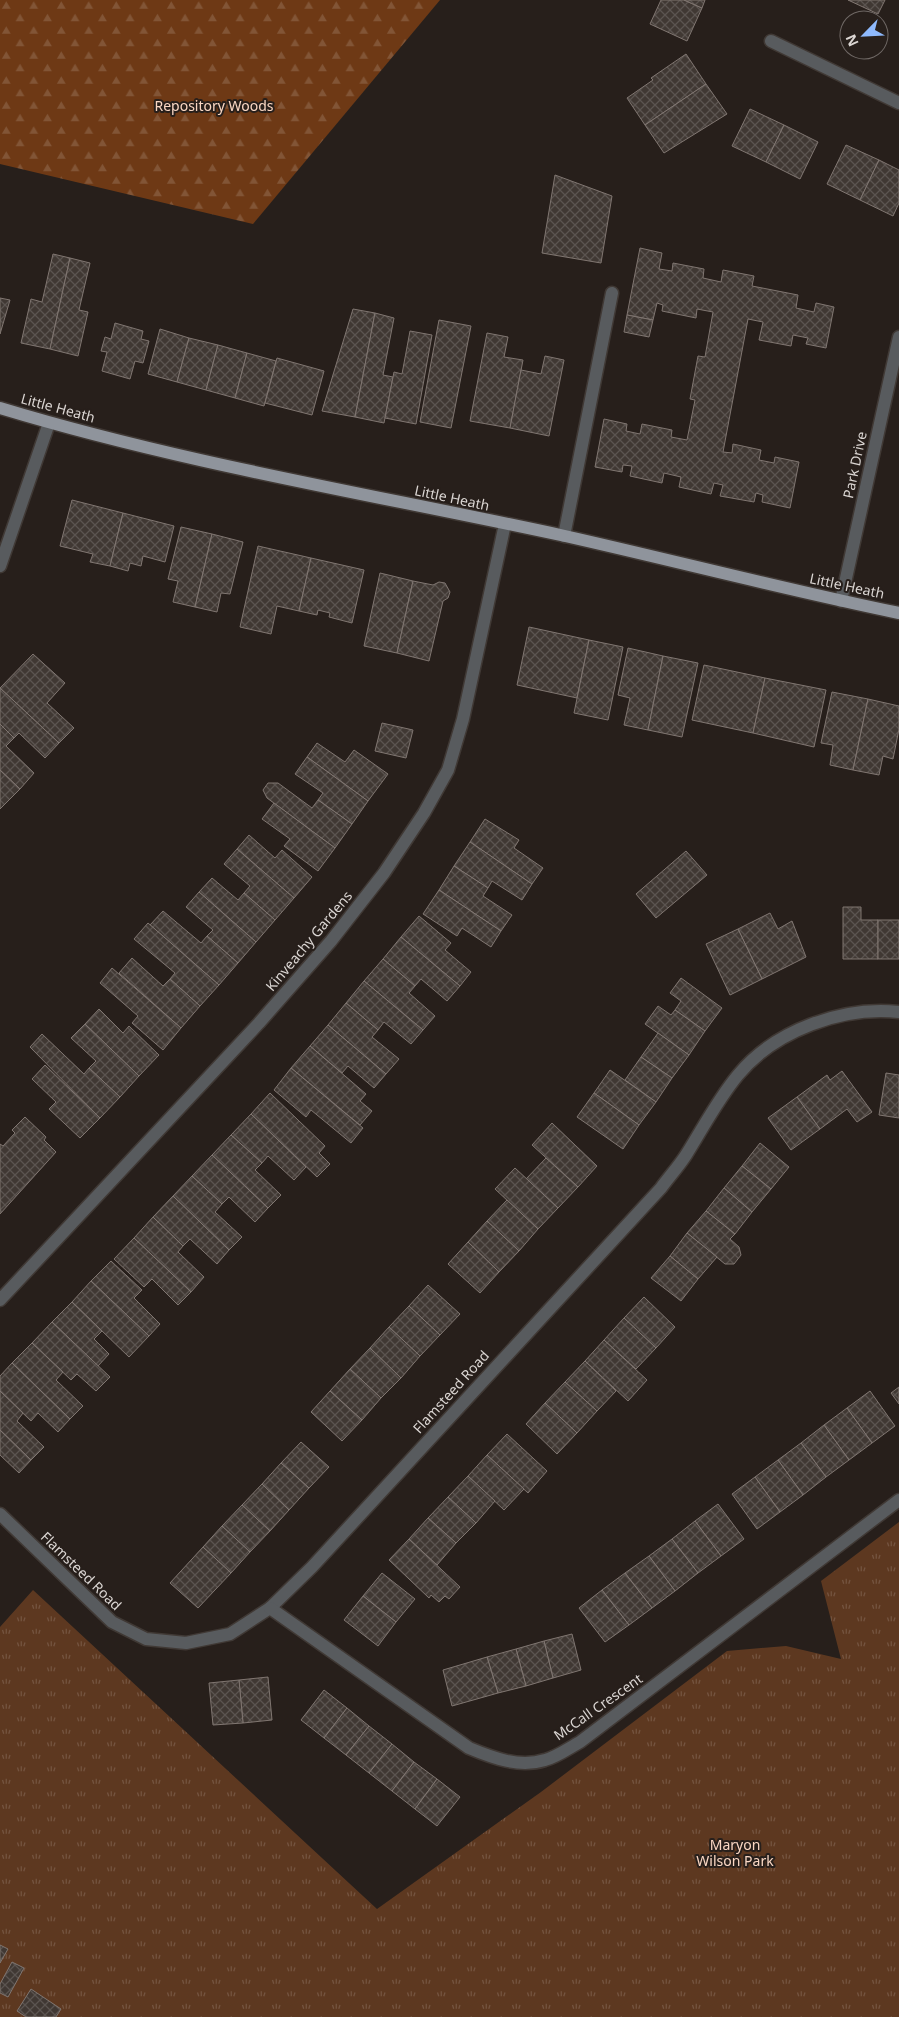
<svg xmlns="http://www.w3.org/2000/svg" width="899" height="2017" font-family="'Noto Sans',sans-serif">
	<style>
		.forest { fill: url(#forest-firs) }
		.park { fill: url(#park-tufts) }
		.building { fill: url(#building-cross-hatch); stroke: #807671 }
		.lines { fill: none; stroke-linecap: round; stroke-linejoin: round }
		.minor-casing { stroke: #403935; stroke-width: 15 }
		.major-casing { stroke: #403935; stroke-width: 15 }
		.minor { stroke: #585b5e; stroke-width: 12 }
		.major { stroke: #8f949c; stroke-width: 12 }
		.labels { text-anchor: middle; stroke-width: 4; stroke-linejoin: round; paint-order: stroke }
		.park-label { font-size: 14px; fill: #fad7c3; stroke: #271f1b }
		.street-label { font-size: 14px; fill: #dbd6d3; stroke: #271f1b }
	</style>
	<defs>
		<pattern id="forest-firs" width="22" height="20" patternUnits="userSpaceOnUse" patternTransform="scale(1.25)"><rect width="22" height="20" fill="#6e3915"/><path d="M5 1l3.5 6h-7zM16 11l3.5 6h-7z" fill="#825536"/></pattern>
		<pattern id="park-tufts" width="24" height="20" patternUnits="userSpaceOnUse" patternTransform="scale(1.25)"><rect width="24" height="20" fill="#5d3820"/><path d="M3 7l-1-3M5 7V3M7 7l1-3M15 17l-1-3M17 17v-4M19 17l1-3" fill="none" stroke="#745440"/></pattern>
		<pattern id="building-cross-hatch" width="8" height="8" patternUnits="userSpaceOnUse" patternTransform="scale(1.25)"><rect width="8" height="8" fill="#403833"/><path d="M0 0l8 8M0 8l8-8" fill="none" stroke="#5b5450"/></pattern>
	</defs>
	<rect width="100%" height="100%" fill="#271f1b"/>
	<!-- forest -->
	<polygon class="forest" points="0,0 440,0 253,224 0,164"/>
	<!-- park -->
	<polygon class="park" points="899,1522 899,2017 0,2017 0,1627 33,1590 377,1909 541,1792 727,1651 786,1646 841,1659 821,1581"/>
	<!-- building -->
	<g class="building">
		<polygon points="661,0 684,0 702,8 687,41 650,24"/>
		<polygon points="684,0 705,0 702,8"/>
		<polygon points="848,0 885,0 878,14"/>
		<polygon points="686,54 706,84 645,125 627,98 653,80 651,78"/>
		<polygon points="706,84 727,114 664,153 645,125"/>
		<polygon points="750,109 784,125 766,162 732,146"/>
		<polygon points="784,125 818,142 800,179 766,162"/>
		<polygon points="846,145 879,160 860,200 827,184"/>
		<polygon points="879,160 899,170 899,203 893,216 860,200"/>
		<polygon points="555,175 612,196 601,263 542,253"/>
		<polygon points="640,248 662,253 659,269 672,271 673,263 704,269 703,278 721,282 723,270 754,276 752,286 798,295 796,308 814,312 816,303 834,307 826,348 806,344 808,338 793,335 791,346 759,340 763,322 748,319 723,452 732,453 733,444 761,450 759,460 774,463 775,457 799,462 790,508 762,502 763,495 756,493 754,502 720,496 723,485 714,483 711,494 679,487 681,477 664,473 662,483 630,476 632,466 623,465 622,472 595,467 604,419 627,424 626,431 640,434 642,424 672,430 671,437 687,440 695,400 690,399 698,356 705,357 713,312 697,309 696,318 662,311 663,305 657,303 653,320 627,315"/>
		<polygon points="53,254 70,258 50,349 21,343 31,299 42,302"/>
		<polygon points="70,258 90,263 79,310 88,312 78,356 50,349"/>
		<polygon points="0,298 10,300 0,334"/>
		<polygon points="353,309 375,313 355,417 322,411"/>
		<polygon points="375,313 394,318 383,375 393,377 384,423 355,417"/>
		<polygon points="627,315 653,320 649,337 624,332"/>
		<polygon points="439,320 471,326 451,428 420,422"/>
		<polygon points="115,323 143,331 141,339 149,341 143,363 135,361 130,379 102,371 107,352 101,351 105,337 111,339"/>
		<polygon points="160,329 189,338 177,382 148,374"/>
		<polygon points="410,331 432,335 416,424 385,418 394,372 402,374"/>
		<polygon points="487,333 508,337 504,357 523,360 510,428 470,421"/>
		<polygon points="189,338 218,345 206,390 177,382"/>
		<polygon points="218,345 247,353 235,398 206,390"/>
		<polygon points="247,353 276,361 264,406 235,398"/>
		<polygon points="545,356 564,360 549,436 510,428 521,370 541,374"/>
		<polygon points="277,358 324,371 312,415 265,403"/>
		<polygon points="72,500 123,513 110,566 90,562 93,554 60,546"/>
		<polygon points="123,513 174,526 165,562 143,556 141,566 130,563 128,571 110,566"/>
		<polygon points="181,527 212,534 195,607 173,602 178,581 168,579"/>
		<polygon points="212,534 243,542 230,594 221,593 217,612 195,607"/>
		<polygon points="258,546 311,558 299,611 277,606 271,634 240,627"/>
		<polygon points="311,558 364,570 352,623 329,617 330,613 318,610 317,615 299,611"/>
		<polygon points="380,573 413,581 397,653 364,646"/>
		<polygon points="413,581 433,585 439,582 445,583 450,592 448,598 443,601 429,661 397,653"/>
		<polygon points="529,627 589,640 577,698 517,685"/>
		<polygon points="589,640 623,647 608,720 574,713"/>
		<polygon points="628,648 663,656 648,730 624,725 630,698 618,695"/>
		<polygon points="33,654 65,683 47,703 74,728 59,743 0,688"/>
		<polygon points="663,656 698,663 682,737 648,730"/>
		<polygon points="704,665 765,678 753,733 692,720"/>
		<polygon points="765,678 826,690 814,747 753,733"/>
		<polygon points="0,688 59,743 45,758 19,733 14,738 0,724"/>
		<polygon points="832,692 868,699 853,770 830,765 833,745 821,743"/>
		<polygon points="868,699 899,706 899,729 893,759 883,756 879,775 853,770"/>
		<polygon points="382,723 413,730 406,758 375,751"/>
		<polygon points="0,724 14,738 6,746 34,773 20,789 0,770"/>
		<polygon points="317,743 345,762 354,750 388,774 368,801 307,757"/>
		<polygon points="307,757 368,801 352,824 318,800 323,793 295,774"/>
		<polygon points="0,770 20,789 0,809"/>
		<polygon points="268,783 278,783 312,808 318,800 352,824 335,848 267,798 263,790"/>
		<polygon points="274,803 335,848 318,871 284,846 290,839 262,819"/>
		<polygon points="485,819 519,840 514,848 543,868 532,884 470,842"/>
		<polygon points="249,835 275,858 282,850 312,877 294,898 237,849"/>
		<polygon points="470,842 532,884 522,900 492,881 488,888 454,866"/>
		<polygon points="237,849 294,898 275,920 244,893 250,886 224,864"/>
		<polygon points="686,851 707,875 656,918 636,894"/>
		<polygon points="454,866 488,888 483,896 512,915 501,931 439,890"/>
		<polygon points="212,878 238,900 244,893 275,920 256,942 199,892"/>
		<polygon points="439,890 501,931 491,947 462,928 457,936 423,914"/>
		<polygon points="199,892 256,942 238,963 207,936 213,930 186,907"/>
		<polygon points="843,907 861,907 861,920 878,920 878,959 843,959"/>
		<polygon points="163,911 201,943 207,936 238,963 219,985 150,925"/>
		<polygon points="770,913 778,929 792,921 806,957 762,979 738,929"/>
		<polygon points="419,916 451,943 445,950 471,972 460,986 401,937"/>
		<rect x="878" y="920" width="21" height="39"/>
		<polygon points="148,923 219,985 200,1006 170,979 175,973 134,939"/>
		<polygon points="738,929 762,979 730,995 706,944"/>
		<polygon points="401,937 460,986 447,1001 421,979 415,986 383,959"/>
		<polygon points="132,958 163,986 170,979 200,1006 181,1028 119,973"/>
		<polygon points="383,959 415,986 409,993 435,1016 423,1030 364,981"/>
		<polygon points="112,968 181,1028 163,1050 132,1023 138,1016 100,983"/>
		<polygon points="681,978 722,1008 705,1031 675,1010 681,1001 670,993"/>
		<polygon points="364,981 423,1030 411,1044 384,1022 378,1030 346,1003"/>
		<polygon points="346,1003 378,1030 372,1037 399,1059 386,1074 328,1025"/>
		<polygon points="658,1006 671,1015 675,1010 705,1031 689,1055 645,1024"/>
		<polygon points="99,1009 123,1033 129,1026 159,1055 139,1076 85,1024"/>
		<polygon points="85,1024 139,1076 120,1097 89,1068 96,1061 71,1038"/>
		<polygon points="328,1025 386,1074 374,1088 348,1066 342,1073 310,1046"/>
		<polygon points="658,1033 689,1055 672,1078 641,1057"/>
		<polygon points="42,1034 84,1074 89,1068 120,1097 100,1118 30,1047"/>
		<polygon points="310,1046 366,1094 360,1101 372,1111 360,1125 291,1068"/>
		<polygon points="641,1057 672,1078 656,1102 625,1080"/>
		<polygon points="45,1065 100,1118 80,1138 49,1109 56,1102 32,1079"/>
		<polygon points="291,1068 363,1128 351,1143 311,1110 306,1117 274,1090"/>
		<polygon points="610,1070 656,1102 639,1125 594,1093"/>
		<polygon points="842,1071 872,1112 857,1122 847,1109 820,1129 797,1097 827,1075 830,1080"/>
		<polygon points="886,1073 899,1075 899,1118 879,1115"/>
		<polygon points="270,1093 325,1146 319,1153 330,1164 317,1177 251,1114"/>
		<polygon points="594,1093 639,1125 623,1149 577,1117"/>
		<polygon points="797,1097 820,1129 791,1150 768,1118"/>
		<polygon points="251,1114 306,1167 294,1180 268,1156 262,1163 231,1135"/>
		<polygon points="25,1117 46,1137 44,1140 56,1152 0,1214 0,1144 3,1146 15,1133 12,1130"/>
		<polygon points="552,1123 597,1166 578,1187 532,1145"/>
		<polygon points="231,1135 262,1163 255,1170 281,1195 268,1208 212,1155"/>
		<polygon points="760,1143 789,1167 771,1189 742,1166"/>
		<polygon points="212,1155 268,1208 255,1222 229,1197 222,1204 192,1176"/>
		<polygon points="546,1158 578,1187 558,1208 526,1179"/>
		<polygon points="742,1166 771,1189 752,1212 724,1188"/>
		<polygon points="515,1168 558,1208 538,1229 495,1189"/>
		<polygon points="192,1176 222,1204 215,1212 242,1237 229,1250 173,1196"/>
		<polygon points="724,1188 752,1212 735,1234 706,1211"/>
		<polygon points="173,1196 229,1250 217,1264 190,1239 183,1246 153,1217"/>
		<polygon points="507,1200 538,1229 519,1251 487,1221"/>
		<polygon points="706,1211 735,1234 730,1239 739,1247 741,1255 734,1264 725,1264 687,1233"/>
		<polygon points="153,1217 183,1246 178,1252 204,1277 191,1292 134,1238"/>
		<polygon points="487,1221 519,1251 499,1272 468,1242"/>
		<polygon points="687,1233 717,1257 698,1279 670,1256"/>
		<polygon points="134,1238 191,1292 178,1305 152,1279 144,1287 114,1259"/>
		<polygon points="468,1242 499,1272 480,1293 448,1264"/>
		<polygon points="670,1256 698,1279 681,1301 651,1278"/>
		<polygon points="111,1261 142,1290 134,1298 160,1324 149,1336 91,1281"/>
		<polygon points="91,1281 149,1336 129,1357 72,1302"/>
		<polygon points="428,1285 460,1314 440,1335 409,1306"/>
		<polygon points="644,1297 675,1327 656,1348 624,1318"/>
		<polygon points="72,1302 102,1331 94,1339 109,1354 98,1366 52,1322"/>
		<polygon points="409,1306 440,1335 420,1356 389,1327"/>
		<polygon points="624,1318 656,1348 636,1369 604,1340"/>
		<polygon points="52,1322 110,1377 96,1391 77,1374 71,1380 32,1343"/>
		<polygon points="389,1327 420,1356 401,1378 370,1348"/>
		<polygon points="604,1340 647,1380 628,1401 585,1361"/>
		<polygon points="32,1343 63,1372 56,1380 83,1406 70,1419 12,1363"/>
		<polygon points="370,1348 401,1378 381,1398 350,1369"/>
		<polygon points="585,1361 616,1391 597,1411 565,1382"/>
		<polygon points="12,1363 70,1419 58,1432 38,1413 31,1421 0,1391 0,1376"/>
		<polygon points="350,1369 381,1398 362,1420 330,1391"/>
		<polygon points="565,1382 597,1411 577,1433 545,1403"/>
		<polygon points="899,1387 899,1404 891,1393"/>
		<polygon points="0,1391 23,1413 17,1421 44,1447 31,1460 0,1430"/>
		<polygon points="330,1391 362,1420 342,1441 311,1412"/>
		<polygon points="870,1391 895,1426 872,1443 847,1408"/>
		<polygon points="545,1403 577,1433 557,1454 526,1424"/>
		<polygon points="847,1408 872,1443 849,1460 824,1425"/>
		<polygon points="824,1425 849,1460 826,1477 801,1443"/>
		<polygon points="0,1430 31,1460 19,1473 0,1455"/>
		<polygon points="507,1434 547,1471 528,1493 487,1455"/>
		<polygon points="301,1442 329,1467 309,1488 281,1463"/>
		<polygon points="801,1443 826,1477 803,1495 778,1460"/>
		<polygon points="487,1455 524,1489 504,1510 468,1476"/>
		<polygon points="778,1460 803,1495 780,1512 755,1477"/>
		<polygon points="281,1463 309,1488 289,1510 262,1484"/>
		<polygon points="468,1476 495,1501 476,1523 448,1497"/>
		<polygon points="755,1477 780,1512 757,1529 732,1494"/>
		<polygon points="262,1484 289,1510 270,1531 242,1505"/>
		<polygon points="448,1497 476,1523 456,1543 428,1518"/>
		<polygon points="718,1504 744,1539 721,1556 695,1521"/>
		<polygon points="242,1505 270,1531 250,1552 222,1526"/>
		<polygon points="428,1518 456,1543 437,1565 409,1539"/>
		<polygon points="695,1521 721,1556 698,1573 672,1539"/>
		<polygon points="222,1526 250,1552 231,1573 203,1547"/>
		<polygon points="409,1539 460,1587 449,1599 445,1596 439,1602 431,1595 429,1598 389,1560"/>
		<polygon points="672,1539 698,1573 675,1591 649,1556"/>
		<polygon points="203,1547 231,1573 198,1608 170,1583"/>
		<polygon points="649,1556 675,1591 652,1608 625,1573"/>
		<polygon points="382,1573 415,1599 396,1622 363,1596"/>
		<polygon points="625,1573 652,1608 629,1625 602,1590"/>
		<polygon points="602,1590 629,1625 605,1642 579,1608"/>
		<polygon points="363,1596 396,1622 378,1646 344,1620"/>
		<polygon points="572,1634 581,1670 553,1678 544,1641"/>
		<polygon points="544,1641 553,1678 526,1686 516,1649"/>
		<polygon points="516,1649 526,1686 498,1693 487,1657"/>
		<polygon points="487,1657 498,1693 452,1706 443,1670"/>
		<polygon points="268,1677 272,1720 243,1723 239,1680"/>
		<polygon points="239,1680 243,1723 213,1725 209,1683"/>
		<polygon points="324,1690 347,1708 324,1738 301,1720"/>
		<polygon points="347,1708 369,1726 346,1755 324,1738"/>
		<polygon points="369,1726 392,1744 369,1773 346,1755"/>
		<polygon points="392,1744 414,1762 392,1791 369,1773"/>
		<polygon points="414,1762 437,1779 415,1809 392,1791"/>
		<polygon points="437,1779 460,1797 437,1826 415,1809"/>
		<polygon points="0,1945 8,1949 0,1963"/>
		<polygon points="12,1962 24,1968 8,1997 0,1993 0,1984"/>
		<polygon points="31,1989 61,2009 56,2017 26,2017 17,2011"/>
	</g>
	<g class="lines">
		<!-- minor casing -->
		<g class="minor-casing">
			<g id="minor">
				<polyline points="771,41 899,103"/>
				<polyline points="564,536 612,293"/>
				<polyline points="0,566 49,423"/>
				<polyline points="841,601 899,337"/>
				<polyline points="0,1300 259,1023 331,941 384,873 424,813 448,770 463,719 505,524"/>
				<path d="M0 1514 112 1622 146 1639 186 1643 230 1634 270 1608 312 1567 661 1188C669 1177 679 1166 686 1155 703 1128 718 1099 738 1075 775 1030 843 1006 899 1012"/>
				<path d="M270 1608 469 1748C493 1758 519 1768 545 1760 557 1757 569 1748 580 1742L899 1500"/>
			</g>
		</g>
		<!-- major casing -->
		<g class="major-casing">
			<path id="major" d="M0 408C185 464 376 495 565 536 676 561 787 590 899 613"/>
		</g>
		<!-- minor -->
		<use href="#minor" class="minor"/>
		<!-- major -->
		<use href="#major" class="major"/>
	</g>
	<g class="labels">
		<!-- park labels -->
		<g class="park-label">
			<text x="214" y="111">Repository Woods</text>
			<text x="735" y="1850">Maryon<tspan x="735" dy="16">Wilson Park</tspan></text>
		</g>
		<!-- street labels -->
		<g class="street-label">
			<text transform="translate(58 408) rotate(15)" y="5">Little Heath</text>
			<text transform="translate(855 465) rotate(-78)" y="5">Park Drive</text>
			<text transform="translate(452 498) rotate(12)" y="5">Little Heath</text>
			<text transform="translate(847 586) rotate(12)" y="5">Little Heath</text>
			<text transform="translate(309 941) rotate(-50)" y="5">Kinveachy Gardens</text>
			<text transform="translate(451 1392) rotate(-48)" y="5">Flamsteed Road</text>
			<text transform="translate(81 1571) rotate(44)" y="5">Flamsteed Road</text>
			<text transform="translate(598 1707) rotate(-35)" y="5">McCall Crescent</text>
		</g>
	</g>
	<!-- north arrow -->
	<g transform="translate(864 35) rotate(246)"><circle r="24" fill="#271f1b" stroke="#6f6865"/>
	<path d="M0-4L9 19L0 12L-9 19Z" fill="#8eb9fc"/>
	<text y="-8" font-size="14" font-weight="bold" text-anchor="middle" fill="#dbd6d3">N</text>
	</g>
</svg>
